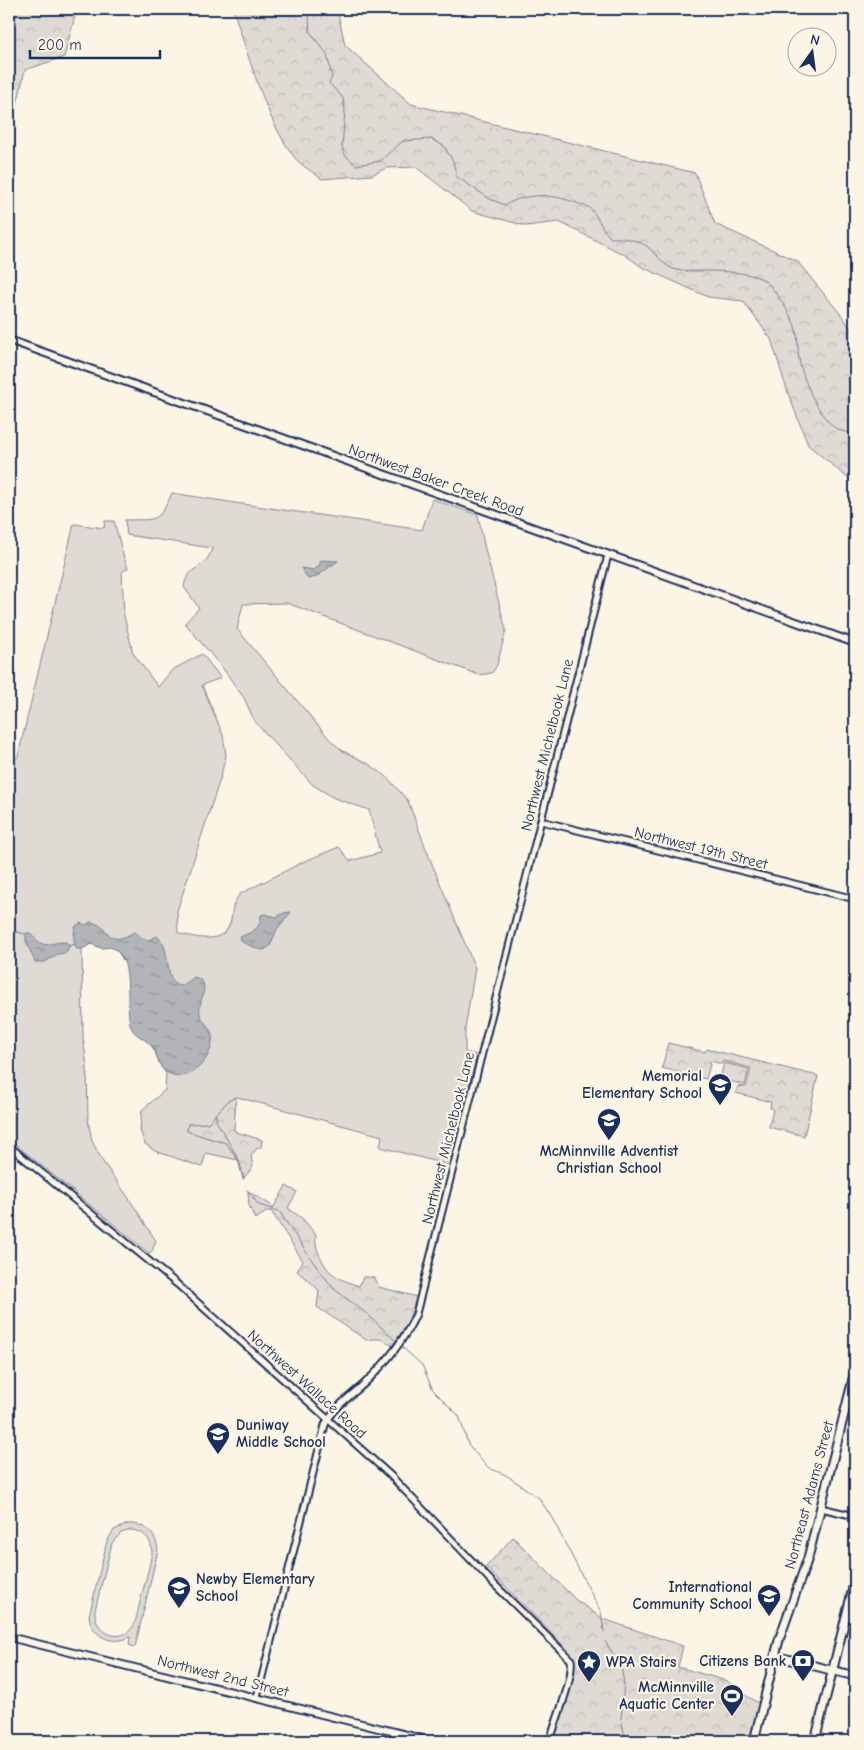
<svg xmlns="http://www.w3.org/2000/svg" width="864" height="1750" font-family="'Comic Neue',sans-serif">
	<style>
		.green { fill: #dfdbd4; stroke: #7d8599; fill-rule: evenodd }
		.forest { fill: url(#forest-crowns); stroke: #7d8599 }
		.water { fill: url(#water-ripples); stroke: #767f94 }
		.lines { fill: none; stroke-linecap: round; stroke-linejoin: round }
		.stream { stroke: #767f94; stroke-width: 1 }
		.tertiary-casing { stroke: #1b2f5e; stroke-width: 9 }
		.secondary-casing { stroke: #1b2f5e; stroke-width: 10 }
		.primary-casing { stroke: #1b2f5e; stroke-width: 11 }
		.trunk-casing { stroke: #1b2f5e; stroke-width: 11 }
		.tertiary { stroke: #fcf5e5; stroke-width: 5 }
		.secondary { stroke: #fcf5e5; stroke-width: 6 }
		.primary { stroke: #fcf5e5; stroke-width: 7 }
		.trunk { stroke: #fcf5e5; stroke-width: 7 }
		.labels { text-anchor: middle; stroke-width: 4.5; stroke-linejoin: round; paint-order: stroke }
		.street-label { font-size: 15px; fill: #1b2f5e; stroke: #fcf5e5 }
		.poi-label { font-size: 15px; font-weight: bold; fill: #1b2f5e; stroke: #fcf5e5; text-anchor: end }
	</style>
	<defs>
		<pattern id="forest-crowns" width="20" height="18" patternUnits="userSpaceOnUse" patternTransform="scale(1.25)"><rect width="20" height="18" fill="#dfdbd4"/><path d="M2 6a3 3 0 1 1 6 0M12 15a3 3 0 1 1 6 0" fill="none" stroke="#bfbcb8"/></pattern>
		<pattern id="water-ripples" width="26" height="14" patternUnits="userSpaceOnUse" patternTransform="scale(1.25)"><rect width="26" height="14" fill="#b2b4b8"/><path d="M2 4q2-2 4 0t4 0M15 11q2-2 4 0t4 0" fill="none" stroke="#909399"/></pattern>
	</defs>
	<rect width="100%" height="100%" fill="#fcf5e5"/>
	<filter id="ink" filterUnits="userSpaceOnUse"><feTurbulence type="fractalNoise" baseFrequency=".02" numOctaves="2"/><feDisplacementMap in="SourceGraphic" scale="10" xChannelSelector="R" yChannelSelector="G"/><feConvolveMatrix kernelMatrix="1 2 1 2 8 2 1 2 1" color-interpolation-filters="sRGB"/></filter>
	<g filter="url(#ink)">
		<!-- green -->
		<g class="green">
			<path d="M172 493C255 507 338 517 422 530L432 499 478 515 484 545 506 630 497 665 492 673 479 675 287 603 243 604 237 629 331 741 343 751 367 763 386 776 408 801 430 859 475 968 465 1029V1052L477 1055 449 1165 380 1147 382 1136 237 1097 228 1101 208 1123 188 1124 187 1131 218 1141 226 1142 238 1160 206 1153 202 1167 155 1151 145 1144 140 1130 142 1110 165 1090 166 1073C158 1065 158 1057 153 1048 148 1039 136 1036 131 1026L127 966 116 949 110 947 101 948 91 944 82 949 83 1038 87 1066 88 1120 92 1141 103 1162 128 1197 156 1241 152 1251 149 1253 9 1139V869L13 857 9 856V768L18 756 74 524 104 528 105 521H114L123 555 128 568 122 572 124 616 133 653 158 687 172 670 202 654 221 678 202 685 223 735 226 755 220 779 177 911 178 933C197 938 225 946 231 920 233 907 232 905 240 894L305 861 339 847 350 861 380 853 369 810 334 798 313 785 255 722 244 698 224 670 185 623 199 608 184 587C187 565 207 570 212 548L127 535 125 520C157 519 158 524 172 493Z"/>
			<path d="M128 1524C145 1523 156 1533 158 1550L135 1647 129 1645 130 1637C112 1646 92 1637 89 1616L107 1541 114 1530ZM131 1530C144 1531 152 1539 152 1553 149 1569 144 1586 140 1602 138 1609 137 1618 134 1625 122 1646 93 1633 95 1610L112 1543 121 1533Z"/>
		</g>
		<!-- forest -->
		<g class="forest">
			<polygon points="9,9 77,9 64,57 25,70 9,139"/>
			<path d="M233 9H337L345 45 411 104 695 173 715 224 797 261 843 317 855 336V479L850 480 808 445 788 393 771 339 743 301 708 297 642 267 625 255 559 222 526 226 472 211 416 167 386 168 372 175 322 179C314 173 302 166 295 158 266 121 248 54 233 9Z"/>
			<polygon points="668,1043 705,1052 707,1049 818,1076 804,1136 769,1127 773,1109 770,1108 771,1102 736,1093 738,1086 746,1087 751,1068 723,1061 722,1064 711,1061 706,1079 662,1068"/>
			<polygon points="724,1063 749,1069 745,1085 720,1079"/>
			<polygon points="236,1097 234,1129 236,1132 262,1140 261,1147 256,1149 251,1156 253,1167 243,1179 238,1160 226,1143 218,1141 187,1131 188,1124 208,1123 228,1101"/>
			<path d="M286 1186 297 1192 288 1208 303 1219 316 1235C315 1244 317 1250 321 1258 329 1276 342 1280 359 1286L363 1277H373L379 1287 417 1297 407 1324 392 1346C383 1338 378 1338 366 1340L317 1307 319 1290 297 1271 303 1261 271 1211H268L255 1219 249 1205 248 1191 274 1207Z"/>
			<path d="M513 1537 576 1600 603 1619 683 1646 678 1667 727 1681C732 1684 735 1689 740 1692 748 1697 755 1701 763 1706L754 1741H553L566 1697 574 1664 572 1654 486 1567Z"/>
		</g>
		<!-- water -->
		<g class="water">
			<polygon points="321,560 338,561 316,577 308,579 301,568 314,570 319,566"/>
			<path d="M291 912 277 929 270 946 264 950 258 949 242 942 240 937C252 932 261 929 261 915L265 914 276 917 284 913Z"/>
			<path d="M90 922C111 924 105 950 134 932L144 939 149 940 157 936C160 939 164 944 165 949 170 965 167 1002 194 977 214 982 197 1001 200 1013 202 1022 211 1027 212 1036 215 1057 189 1085 168 1073 157 1067 159 1057 153 1048 148 1039 135 1037 131 1027 124 1008 135 958 113 948 109 946 106 948 102 948 98 947 95 945 91 944L82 949H77C73 941 73 935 76 926L80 923 86 925Z"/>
			<path d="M26 933H30C47 952 45 942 66 942L69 946 66 953 58 954 45 962H35L26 941Z"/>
		</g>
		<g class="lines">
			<!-- stream -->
			<g class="stream">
				<path d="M311 9 309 19 310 32 327 54 332 77 329 83 343 98 345 110 342 147 345 155 356 165 380 161 403 141 431 139 444 146 453 161 457 177 490 199 505 205C529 192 552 194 577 203 581 205 588 206 591 209 599 218 602 230 611 238 623 237 641 240 650 249 659 256 665 268 677 270 683 272 692 271 699 271 716 271 754 271 766 282 775 289 794 319 796 330 799 341 797 353 800 364 804 382 820 419 837 429 843 432 849 433 855 433"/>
				<polyline points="9,930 25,934"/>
				<polyline points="69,946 75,944"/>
				<polyline points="215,1113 217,1122 239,1160 244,1179"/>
				<polyline points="247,1190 259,1205 279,1211 311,1259 334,1289 367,1314 397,1342"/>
				<polyline points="402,1347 422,1365 433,1390 459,1416 468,1444 482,1461 489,1468 506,1475 539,1498 552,1518 601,1612 604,1632"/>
				<polyline points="605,1641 621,1667 624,1683 621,1719 626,1741"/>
			</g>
			<!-- tertiary casing -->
			<g class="tertiary-casing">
				<g id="tertiary">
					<polyline points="541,821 855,899"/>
					<path d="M9 1146 177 1284 390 1475 494 1584 571 1660C574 1678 555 1722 550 1741"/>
					<polyline points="821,1508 855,1516"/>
					<path d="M257 1697 325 1425C333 1408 352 1395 365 1383 386 1363 404 1341 416 1314L608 555"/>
				</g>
			</g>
			<!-- secondary casing -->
			<g class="secondary-casing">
				<g id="secondary">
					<polyline points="9,340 855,643"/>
					<polyline points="9,1637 431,1741"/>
				</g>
			</g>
			<!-- primary casing -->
			<g class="primary-casing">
				<polyline id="primary" points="775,1656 855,1676"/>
			</g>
			<!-- trunk casing -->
			<g class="trunk-casing">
				<g id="trunk">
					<polyline points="754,1741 779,1640 808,1558 855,1371"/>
					<polyline points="815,1741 855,1580"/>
				</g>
			</g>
			<!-- tertiary -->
			<use href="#tertiary" class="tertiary"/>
			<!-- secondary -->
			<use href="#secondary" class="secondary"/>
			<!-- primary -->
			<use href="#primary" class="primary"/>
			<!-- trunk -->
			<use href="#trunk" class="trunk"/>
		</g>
	</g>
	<!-- icons -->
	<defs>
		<g id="school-pin" transform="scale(1.25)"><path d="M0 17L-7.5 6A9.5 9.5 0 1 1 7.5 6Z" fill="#1b2f5e" stroke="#fcf5e5"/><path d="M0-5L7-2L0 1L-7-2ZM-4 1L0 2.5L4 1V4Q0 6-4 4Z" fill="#fff"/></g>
		<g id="bank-pin" transform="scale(1.25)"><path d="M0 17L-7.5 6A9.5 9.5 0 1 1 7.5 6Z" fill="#1b2f5e" stroke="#fcf5e5"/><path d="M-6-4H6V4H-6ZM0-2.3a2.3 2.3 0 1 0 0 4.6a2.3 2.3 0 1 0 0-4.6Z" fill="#fff"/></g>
		<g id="sight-pin" transform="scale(1.25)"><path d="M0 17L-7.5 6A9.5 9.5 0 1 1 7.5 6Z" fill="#1b2f5e" stroke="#fcf5e5"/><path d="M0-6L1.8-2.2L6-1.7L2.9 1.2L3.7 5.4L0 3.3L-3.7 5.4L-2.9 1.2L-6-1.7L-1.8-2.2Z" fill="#fff"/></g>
		<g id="stadium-pin" transform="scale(1.25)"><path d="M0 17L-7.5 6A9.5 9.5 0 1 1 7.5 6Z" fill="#1b2f5e" stroke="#fcf5e5"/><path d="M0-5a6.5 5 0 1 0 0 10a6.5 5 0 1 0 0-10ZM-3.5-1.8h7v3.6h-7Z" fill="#fff"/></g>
	</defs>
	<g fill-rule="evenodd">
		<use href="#school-pin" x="720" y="1085"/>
		<use href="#school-pin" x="609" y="1120"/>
		<use href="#school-pin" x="218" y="1434"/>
		<use href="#school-pin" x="179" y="1588"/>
		<use href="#school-pin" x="769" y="1596"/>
		<use href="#bank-pin" x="803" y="1661"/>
		<use href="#sight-pin" x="589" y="1662"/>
		<use href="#stadium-pin" x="732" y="1696"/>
	</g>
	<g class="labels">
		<!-- street labels -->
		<g class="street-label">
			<text transform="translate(436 480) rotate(20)" y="5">Northwest Baker Creek Road</text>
			<text transform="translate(547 745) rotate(-76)" y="5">Northwest Michelbook Lane</text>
			<text transform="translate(701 848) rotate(14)" y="5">Northwest 19th Street</text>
			<text transform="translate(448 1138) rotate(-76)" y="5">Northwest Michelbook Lane</text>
			<text transform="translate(307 1384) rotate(42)" y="5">Northwest Wallace Road</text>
			<text transform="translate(809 1495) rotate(-75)" y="5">Northeast Adams Street</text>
			<text transform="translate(223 1676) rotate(14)" y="5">Northwest 2nd Street</text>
		</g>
		<!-- poi labels -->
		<g class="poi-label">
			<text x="702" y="1081">Memorial<tspan x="702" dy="17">Elementary School</tspan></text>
			<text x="609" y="1156" text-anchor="middle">McMinnville Adventist<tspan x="609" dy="17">Christian School</tspan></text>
			<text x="236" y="1430" text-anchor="start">Duniway<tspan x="236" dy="17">Middle School</tspan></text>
			<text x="196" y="1584" text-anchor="start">Newby Elementary<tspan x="196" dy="17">School</tspan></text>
			<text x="752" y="1592">International<tspan x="752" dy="17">Community School</tspan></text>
			<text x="786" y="1666">Citizens Bank</text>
			<text x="606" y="1667" text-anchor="start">WPA Stairs</text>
			<text x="714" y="1692">McMinnville<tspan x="714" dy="17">Aquatic Center</tspan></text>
		</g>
	</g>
	<!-- margin -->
	<rect width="864" height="1750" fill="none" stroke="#fcf5e5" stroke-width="30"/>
	<rect x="15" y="15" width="834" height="1720" fill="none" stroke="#1b2f5e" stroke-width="2" filter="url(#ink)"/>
	<!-- north arrow -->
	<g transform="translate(812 52) rotate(14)"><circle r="24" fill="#fcf5e5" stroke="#a2a6af"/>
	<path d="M0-4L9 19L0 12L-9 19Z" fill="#1b2f5e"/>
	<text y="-8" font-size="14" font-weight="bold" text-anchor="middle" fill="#1b2f5e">N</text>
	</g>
	<!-- scale -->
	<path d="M30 50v8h130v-8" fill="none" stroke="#1b2f5e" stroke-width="2.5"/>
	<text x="38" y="50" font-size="15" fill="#1b2f5e" stroke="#fcf5e5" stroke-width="4" paint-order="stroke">200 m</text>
</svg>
